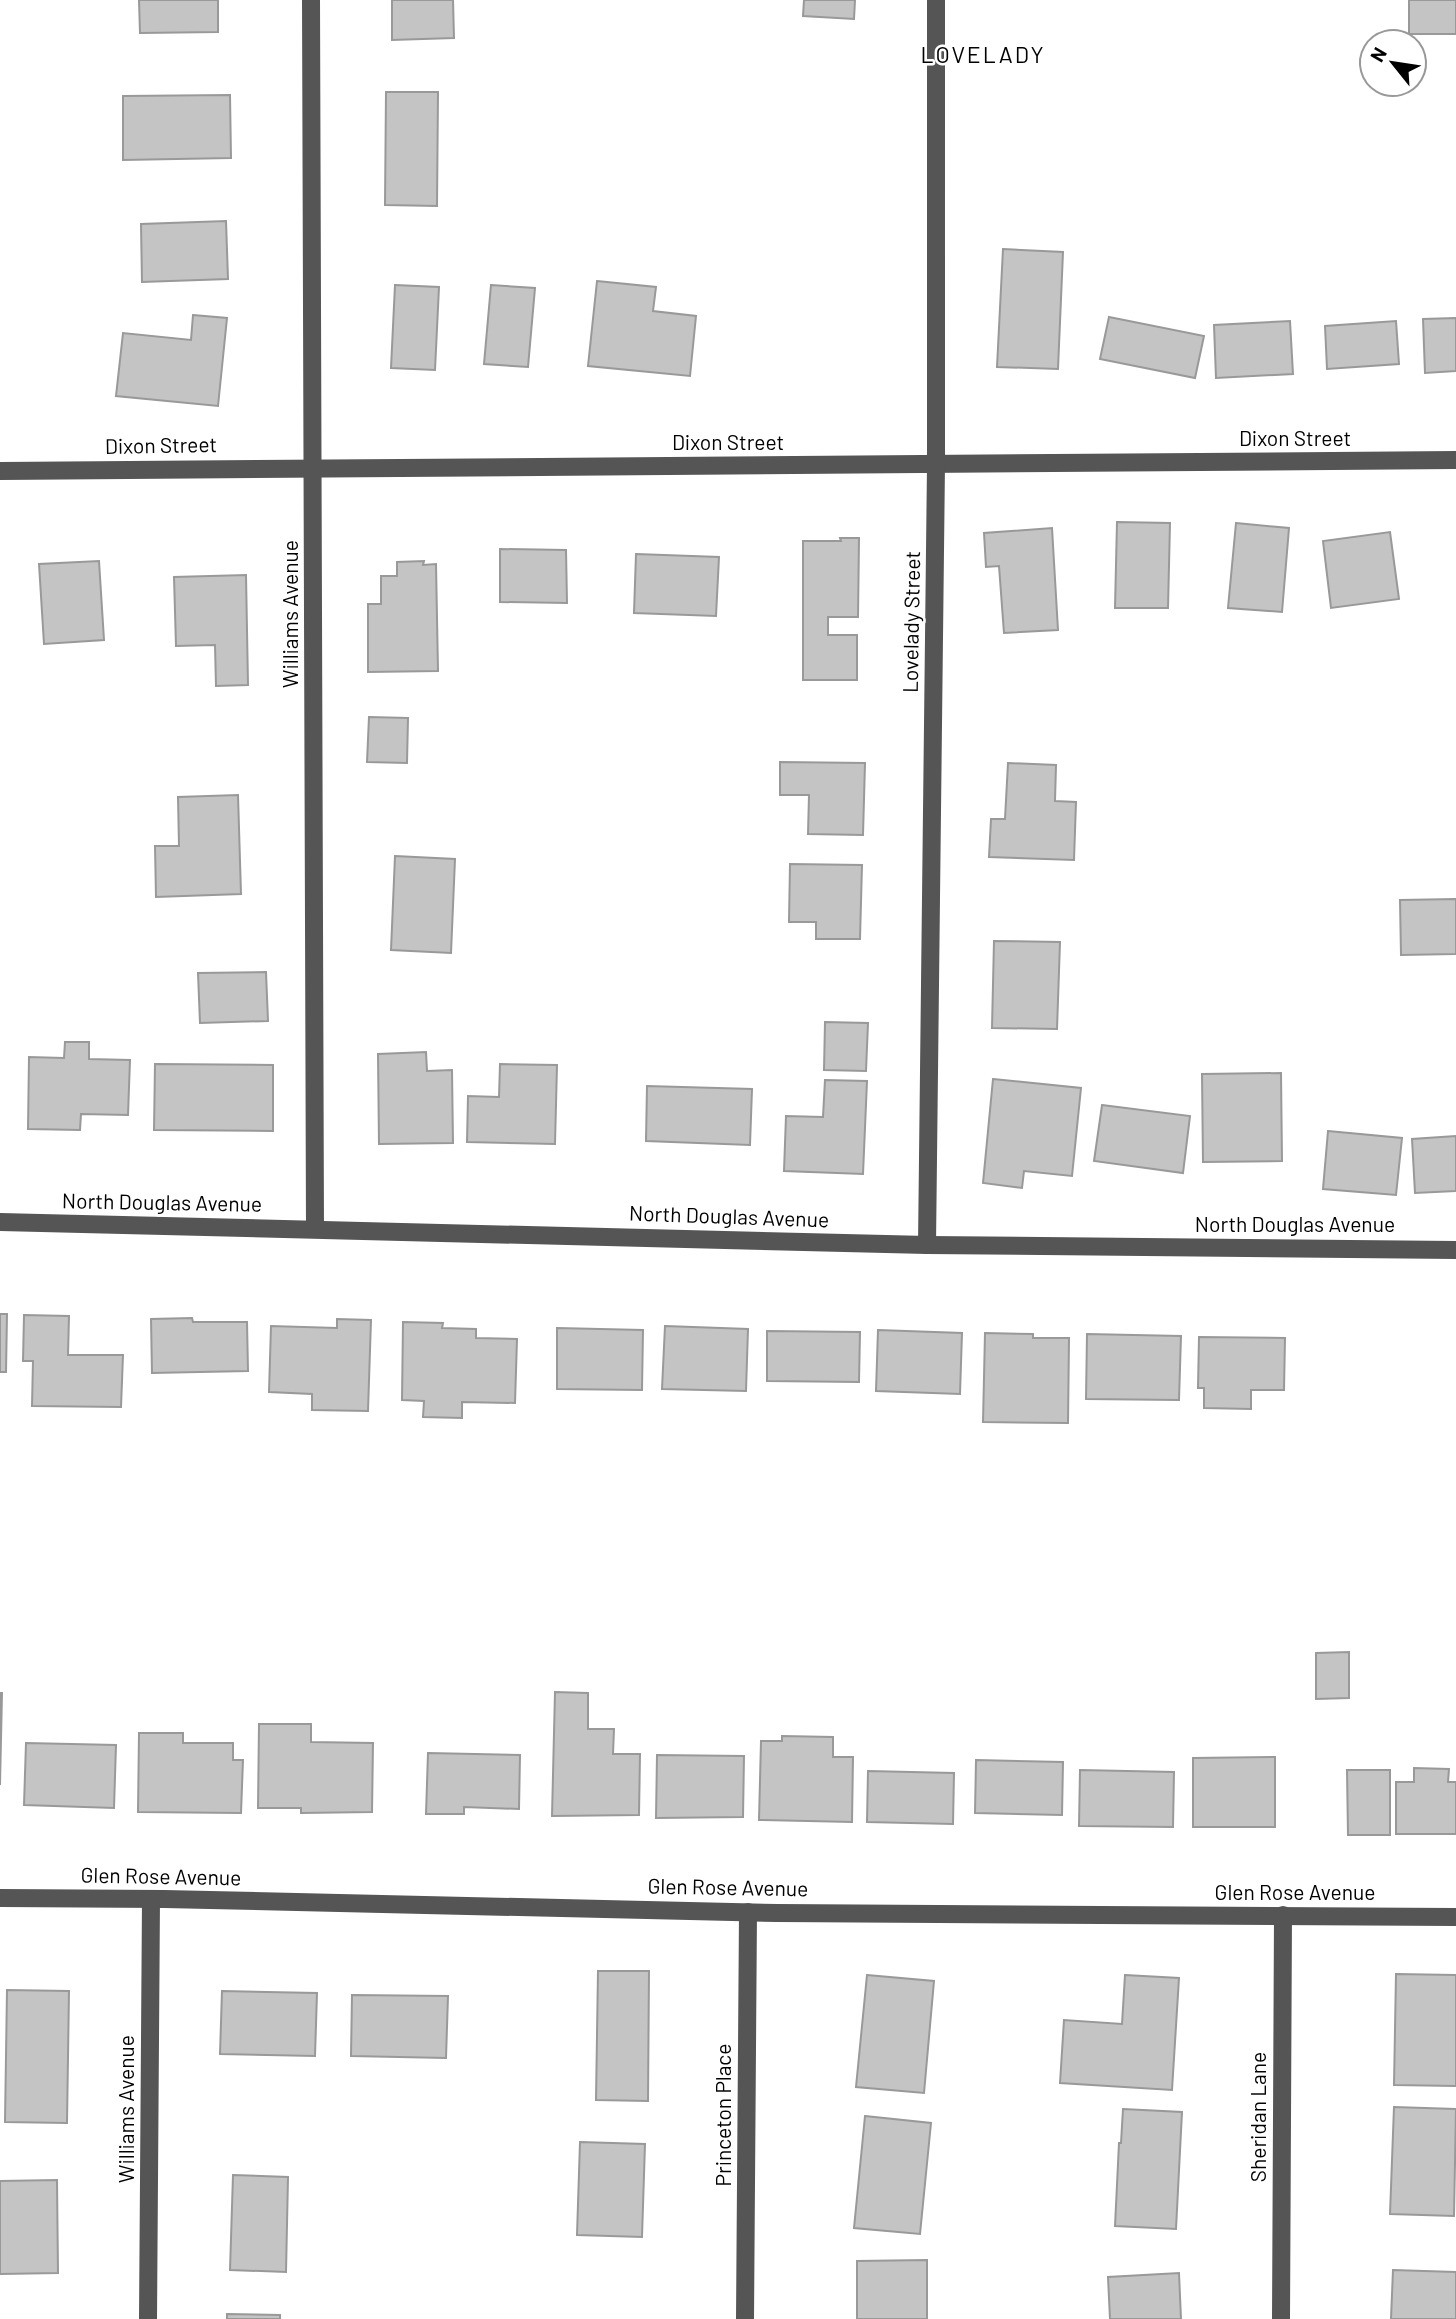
<svg xmlns="http://www.w3.org/2000/svg" width="1456" height="2319" font-family="Barlow,sans-serif">
	<style>
		.building { fill: #c4c4c4; stroke: #999; stroke-width: 2 }
		.lines { fill: none; stroke-linecap: round; stroke-linejoin: round }
		.minor { stroke: #555; stroke-width: 18 }
		.labels { text-anchor: middle; stroke-width: 5; stroke-linejoin: round; paint-order: stroke }
		.street-label { font-size: 21px; fill: #000; stroke: #fff }
		.neighbourhood-label { font-size: 23px; letter-spacing: 2px; fill: #000; stroke: #fff }
	</style>
	<rect width="100%" height="100%" fill="#fff"/>
	<!-- building -->
	<g class="building">
		<polygon points="139,0 218,0 218,32 140,33"/>
		<polygon points="392,0 453,0 454,38 392,40"/>
		<polygon points="804,0 855,0 854,19 803,16"/>
		<rect x="1409" y="0" width="47" height="34"/>
		<polygon points="386,92 438,92 437,206 385,205"/>
		<polygon points="230,95 231,158 123,160 123,96"/>
		<polygon points="226,221 228,279 142,282 141,224"/>
		<polygon points="1003,249 1063,252 1058,369 997,367"/>
		<polygon points="597,281 656,287 653,311 696,316 690,376 588,366"/>
		<polygon points="395,285 439,287 435,370 391,368"/>
		<polygon points="491,285 535,288 528,367 484,364"/>
		<polygon points="193,315 227,318 218,406 116,396 123,333 191,340"/>
		<polygon points="1109,317 1204,336 1195,378 1100,359"/>
		<polygon points="1456,318 1456,371 1425,373 1423,319"/>
		<polygon points="1290,321 1293,374 1216,378 1214,325"/>
		<polygon points="1396,321 1399,364 1327,369 1325,326"/>
		<polygon points="1117,522 1170,523 1168,608 1115,608"/>
		<polygon points="1236,523 1289,528 1282,612 1228,608"/>
		<polygon points="1052,528 1058,630 1004,633 999,566 986,567 984,533"/>
		<polygon points="1390,532 1399,599 1331,608 1323,541"/>
		<polygon points="840,538 859,538 858,617 828,617 828,635 857,635 857,680 803,680 803,541 841,541"/>
		<polygon points="500,549 566,550 567,603 500,602"/>
		<polygon points="636,554 719,557 716,616 634,613"/>
		<polygon points="99,561 104,640 44,644 39,564"/>
		<polygon points="424,561 423,565 436,564 438,671 368,672 368,604 381,604 381,576 397,576 397,562"/>
		<polygon points="246,575 248,685 216,686 215,645 176,646 174,577"/>
		<polygon points="369,717 408,718 407,763 367,762"/>
		<polygon points="780,762 865,763 863,835 808,834 809,795 780,795"/>
		<polygon points="1008,763 1056,765 1055,801 1076,802 1074,860 989,857 991,819 1005,819"/>
		<polygon points="238,795 241,894 156,897 155,846 179,846 178,797"/>
		<polygon points="395,856 455,859 451,953 391,950"/>
		<polygon points="790,864 862,865 860,939 816,939 816,922 789,922"/>
		<polygon points="1456,899 1456,954 1401,955 1400,900"/>
		<polygon points="994,941 1060,942 1057,1029 992,1028"/>
		<polygon points="266,972 268,1021 200,1023 198,973"/>
		<polygon points="825,1022 868,1023 866,1071 824,1070"/>
		<polygon points="65,1042 89,1042 89,1059 130,1060 128,1115 81,1114 80,1130 28,1129 29,1057 64,1058"/>
		<polygon points="426,1052 427,1071 452,1070 453,1143 379,1144 378,1054"/>
		<polygon points="155,1064 273,1065 273,1131 154,1130"/>
		<polygon points="500,1064 557,1065 555,1144 467,1142 468,1096 499,1097"/>
		<polygon points="1281,1073 1282,1161 1203,1162 1202,1074"/>
		<polygon points="993,1079 1081,1088 1072,1176 1024,1171 1022,1188 983,1183"/>
		<polygon points="825,1080 867,1081 863,1174 784,1171 786,1116 823,1117"/>
		<polygon points="647,1086 752,1089 750,1145 646,1141"/>
		<polygon points="1102,1105 1190,1116 1183,1173 1094,1161"/>
		<polygon points="1328,1131 1402,1138 1396,1195 1323,1189"/>
		<polygon points="1456,1136 1456,1191 1415,1193 1412,1139"/>
		<polygon points="0,1314 7,1314 6,1372 0,1372"/>
		<polygon points="24,1315 69,1316 68,1355 123,1355 121,1407 32,1406 33,1361 23,1361"/>
		<polygon points="192,1318 193,1322 247,1322 248,1371 152,1373 151,1319"/>
		<polygon points="337,1319 371,1320 368,1411 312,1410 312,1394 269,1392 271,1326 337,1328"/>
		<polygon points="403,1322 443,1323 442,1328 476,1329 476,1338 517,1339 515,1403 462,1402 462,1418 423,1417 424,1401 402,1400"/>
		<polygon points="665,1326 748,1329 746,1391 662,1389"/>
		<polygon points="557,1328 643,1330 642,1390 557,1389"/>
		<polygon points="878,1330 962,1333 960,1394 876,1391"/>
		<polygon points="767,1331 860,1332 859,1382 767,1381"/>
		<polygon points="985,1333 1033,1334 1033,1338 1069,1338 1068,1423 983,1422"/>
		<polygon points="1087,1334 1181,1336 1179,1400 1086,1399"/>
		<polygon points="1199,1337 1285,1338 1284,1390 1251,1390 1251,1409 1204,1408 1204,1388 1198,1388"/>
		<polygon points="1349,1652 1349,1698 1316,1699 1316,1653"/>
		<polygon points="555,1692 588,1693 588,1729 614,1729 613,1754 640,1754 639,1815 552,1816"/>
		<polygon points="0,1693 2,1693 0,1785"/>
		<polygon points="259,1724 311,1724 311,1742 373,1743 372,1812 301,1813 301,1808 258,1808"/>
		<polygon points="139,1733 183,1733 183,1743 233,1743 233,1760 243,1760 241,1813 138,1812"/>
		<polygon points="782,1736 833,1737 833,1757 853,1757 852,1822 759,1820 761,1741 782,1741"/>
		<polygon points="26,1743 116,1745 114,1808 24,1805"/>
		<polygon points="428,1753 520,1755 519,1809 464,1807 464,1814 426,1814"/>
		<polygon points="657,1755 744,1756 743,1817 656,1818"/>
		<polygon points="1275,1757 1275,1827 1193,1827 1193,1758"/>
		<polygon points="976,1760 1063,1762 1062,1815 975,1813"/>
		<polygon points="1414,1768 1449,1769 1448,1782 1456,1782 1456,1834 1396,1834 1396,1782 1414,1782"/>
		<polygon points="1080,1770 1174,1772 1173,1827 1079,1826"/>
		<polygon points="1347,1770 1390,1770 1390,1835 1348,1835"/>
		<polygon points="868,1771 954,1773 953,1824 867,1822"/>
		<polygon points="598,1971 649,1971 648,2101 596,2100"/>
		<polygon points="1396,1974 1456,1975 1456,2086 1394,2085"/>
		<polygon points="867,1975 934,1981 924,2093 856,2087"/>
		<polygon points="1125,1975 1179,1978 1172,2090 1060,2083 1064,2020 1122,2024"/>
		<polygon points="7,1990 69,1991 67,2123 5,2122"/>
		<polygon points="222,1991 317,1993 315,2056 220,2054"/>
		<polygon points="352,1995 448,1996 446,2058 351,2056"/>
		<polygon points="1394,2107 1456,2109 1454,2216 1390,2214"/>
		<polygon points="1123,2109 1182,2112 1176,2229 1115,2226 1119,2143 1121,2143"/>
		<polygon points="865,2116 931,2123 920,2234 854,2228"/>
		<polygon points="580,2142 645,2144 642,2237 577,2235"/>
		<polygon points="233,2175 288,2177 286,2272 230,2270"/>
		<polygon points="57,2180 58,2273 0,2274 0,2181"/>
		<polygon points="927,2260 927,2319 857,2319 857,2261"/>
		<polygon points="1393,2270 1456,2272 1456,2319 1391,2319"/>
		<polygon points="1179,2273 1181,2319 1110,2319 1108,2277"/>
		<polygon points="227,2314 280,2315 280,2319 227,2319"/>
	</g>
	<g class="lines">
		<!-- minor -->
		<g class="minor">
			<polyline points="311,0 315,1229"/>
			<polyline points="0,471 1456,460"/>
			<polyline points="0,1222 927,1245 1456,1250"/>
			<polyline points="927,1245 936,464 936,0"/>
			<polyline points="0,1898 164,1899 777,1913 1456,1917"/>
			<polyline points="148,2319 151,1899"/>
			<polyline points="745,2319 748,1912"/>
			<polyline points="1281,2319 1283,1915"/>
		</g>
	</g>
	<g class="labels">
		<!-- street labels -->
		<g class="street-label">
			<text x="1295" y="446">Dixon Street</text>
			<text x="728" y="450">Dixon Street</text>
			<text transform="translate(161 446) rotate(-1)" y="7">Dixon Street</text>
			<text transform="translate(291 614) rotate(-90)" y="7">Williams Avenue</text>
			<text transform="translate(912 622) rotate(-89)" y="7">Lovelady Street</text>
			<text transform="translate(162 1203) rotate(1)" y="7">North Douglas Avenue</text>
			<text transform="translate(729 1217) rotate(2)" y="7">North Douglas Avenue</text>
			<text x="1295" y="1232">North Douglas Avenue</text>
			<text transform="translate(161 1877) rotate(1)" y="7">Glen Rose Avenue</text>
			<text transform="translate(728 1888) rotate(1)" y="7">Glen Rose Avenue</text>
			<text x="1295" y="1900">Glen Rose Avenue</text>
			<text transform="translate(127 2109) rotate(-90)" y="7">Williams Avenue</text>
			<text transform="translate(724 2115) rotate(-90)" y="7">Princeton Place</text>
			<text transform="translate(1259 2117) rotate(-90)" y="7">Sheridan Lane</text>
		</g>
		<!-- neighbourhood labels -->
		<g class="neighbourhood-label">
			<text x="983" y="63">LOVELADY</text>
		</g>
	</g>
	<!-- north arrow -->
	<g transform="translate(1393 63) rotate(300)"><circle r="33" fill="#ffffff" stroke="#999999" stroke-width="2"/>
	<path d="M0-5L12 26L0 18L-12 26Z" fill="#000000"/>
	<text y="-10" font-size="19" font-weight="bold" text-anchor="middle" fill="#000000">N</text>
	</g>
</svg>
